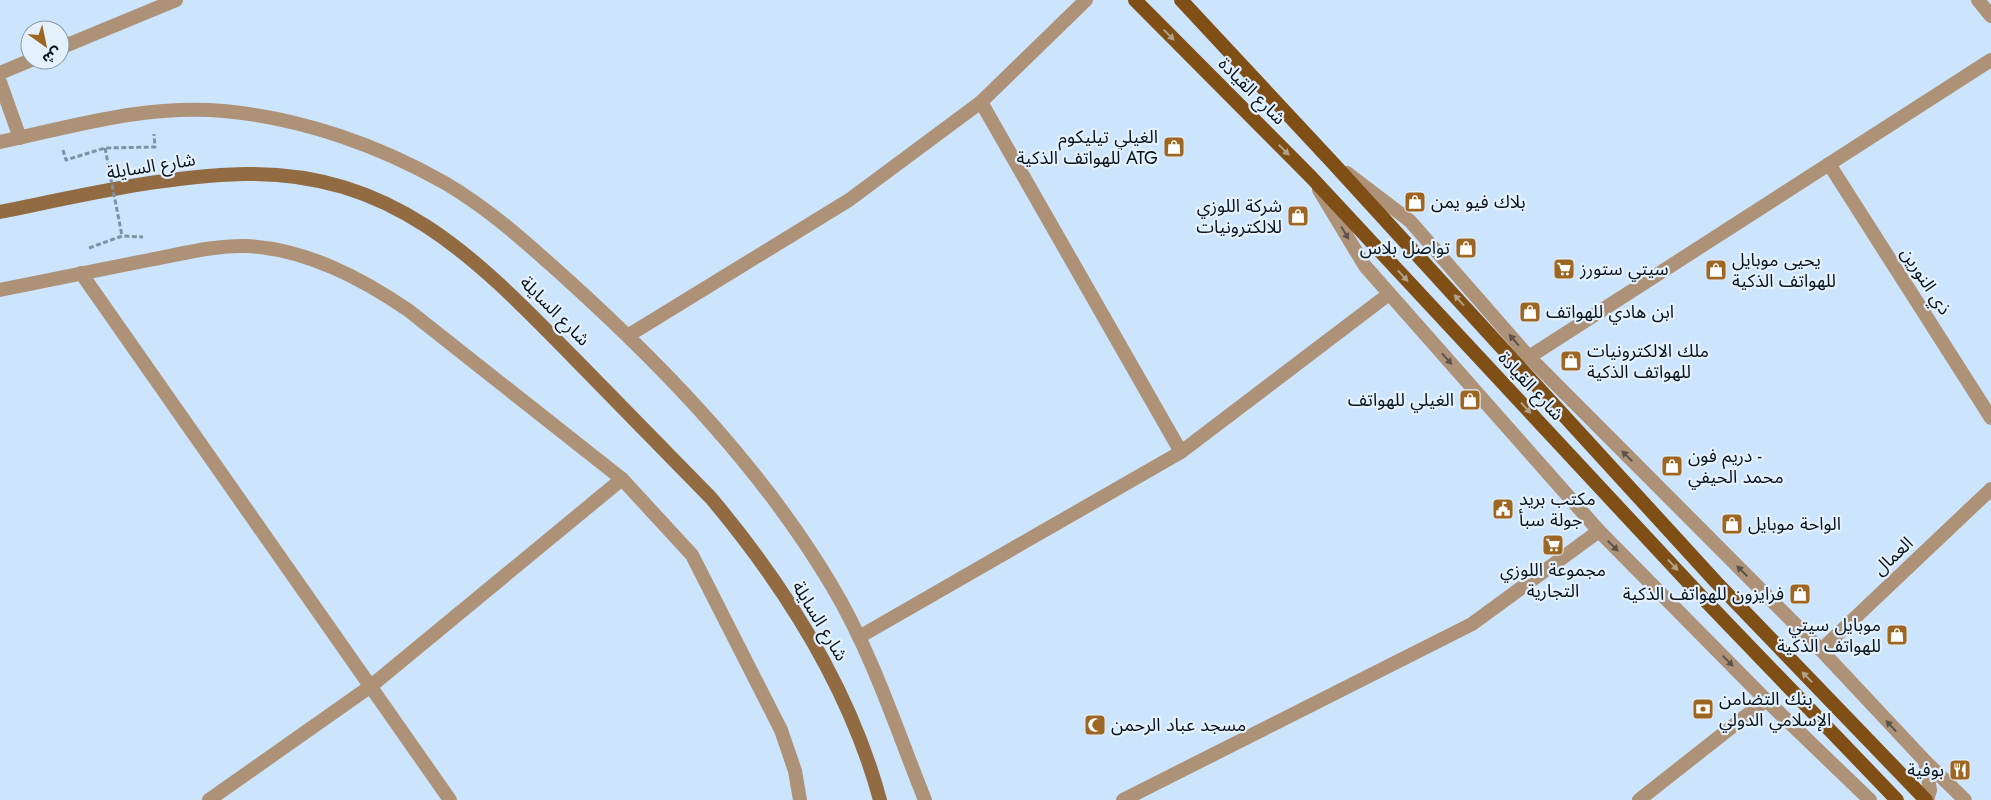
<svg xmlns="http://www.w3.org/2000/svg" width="1991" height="800" font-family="Jost,'Noto Sans Arabic',sans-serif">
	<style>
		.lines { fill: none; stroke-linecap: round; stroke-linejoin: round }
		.path { stroke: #7e92a4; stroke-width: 3; stroke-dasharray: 5 2.5; stroke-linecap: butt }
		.minor { stroke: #ae9278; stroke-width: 14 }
		.tertiary { stroke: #ae9278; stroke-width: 14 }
		.secondary { stroke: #936b43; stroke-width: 14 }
		.primary { stroke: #7f4f15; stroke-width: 14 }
		.path-bridge { stroke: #7e92a4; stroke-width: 3; stroke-dasharray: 5 2.5; stroke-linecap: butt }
		.oneway { fill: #b2a089 }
		.oneway2 { fill: #5b524a }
		.labels { text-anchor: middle; stroke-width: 4.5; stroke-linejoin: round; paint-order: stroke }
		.street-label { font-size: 18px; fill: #08131c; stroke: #e4f1fd }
		.poi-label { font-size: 18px; fill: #08131c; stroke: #e4f1fd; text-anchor: start }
	</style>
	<rect width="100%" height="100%" fill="#cce5fd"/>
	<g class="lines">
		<!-- path -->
		<g class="path">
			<polyline points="63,150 66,160 105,148 155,147 154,134"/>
			<polyline points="89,248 122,236 143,237"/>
		</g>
		<!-- minor -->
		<g class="minor">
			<polyline points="1978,0 1991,16"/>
			<polyline points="60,48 176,0"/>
			<polyline points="0,73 31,60"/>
			<polyline points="0,82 20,138"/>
			<polyline points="981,102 1181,452"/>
			<path d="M0 142C74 126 147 104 224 111 301 118 378 145 445 183 491 210 529 245 569 281 668 371 763 470 832 586 872 653 896 728 925 800"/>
			<polyline points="1829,164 1991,418"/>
			<polyline points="81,273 450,800"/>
			<path d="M0 290C50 280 100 270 149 260 182 254 214 245 247 246 306 249 361 278 408 310L622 479 692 555 781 730 795 771 800 800"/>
			<polyline points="629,335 849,200 981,102 1086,0"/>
			<polyline points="1529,357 1991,60"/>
			<polyline points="859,637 1181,452 1389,294"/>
			<polyline points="1821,650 1991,489"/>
			<polyline points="209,800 371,686 622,479"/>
			<polyline points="1123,800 1472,624 1599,531"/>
			<polyline points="1639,800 1766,700"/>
		</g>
		<!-- tertiary -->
		<g class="tertiary">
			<polyline points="1347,173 1410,221 1529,357 1821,650 1925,761 1965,800"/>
			<polyline points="1319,190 1365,266 1599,531 1766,700 1870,800"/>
			<polyline points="1925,761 1930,790 1927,800"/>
		</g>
		<!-- secondary -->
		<path class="secondary" d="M0 212C79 196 163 176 244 174 393 171 477 259 573 357 619 404 665 451 711 498 784 585 850 689 880 800"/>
		<!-- primary -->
		<g class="primary">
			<polyline points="1135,0 1311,177 1699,594 1897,800"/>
			<polyline points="1181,0 1332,162 1716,582 1926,800"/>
		</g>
		<!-- path-bridge -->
		<polyline class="path-bridge" points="105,148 122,236"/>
	</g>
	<!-- one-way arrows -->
	<defs><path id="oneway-solid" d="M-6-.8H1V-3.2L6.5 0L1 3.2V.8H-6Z" transform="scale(1.25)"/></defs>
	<g class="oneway">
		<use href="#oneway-solid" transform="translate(1169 35) rotate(45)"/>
		<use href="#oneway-solid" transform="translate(1284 150) rotate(45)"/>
		<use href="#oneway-solid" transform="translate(1403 276) rotate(47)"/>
		<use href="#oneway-solid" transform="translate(1459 300) rotate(-132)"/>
		<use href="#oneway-solid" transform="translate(1526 408) rotate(47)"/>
		<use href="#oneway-solid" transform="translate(1673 565) rotate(47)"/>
		<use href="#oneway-solid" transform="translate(1807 677) rotate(-134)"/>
	</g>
	<g class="oneway2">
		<use href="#oneway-solid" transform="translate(1345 233) rotate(59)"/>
		<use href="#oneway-solid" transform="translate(1514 340) rotate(-131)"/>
		<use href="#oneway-solid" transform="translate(1447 359) rotate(48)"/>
		<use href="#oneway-solid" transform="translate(1627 456) rotate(-135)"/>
		<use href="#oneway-solid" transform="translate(1613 546) rotate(45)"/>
		<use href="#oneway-solid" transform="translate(1742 571) rotate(-135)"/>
		<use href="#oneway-solid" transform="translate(1728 661) rotate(45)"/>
		<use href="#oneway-solid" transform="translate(1891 726) rotate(-133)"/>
	</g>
	<!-- icons -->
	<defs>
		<g id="shop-square" transform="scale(1.125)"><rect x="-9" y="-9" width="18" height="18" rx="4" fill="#9e6623" stroke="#e4f1fd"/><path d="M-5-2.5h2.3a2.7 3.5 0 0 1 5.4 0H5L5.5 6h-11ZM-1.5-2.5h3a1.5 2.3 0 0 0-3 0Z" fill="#fff"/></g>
		<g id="supermarket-square" transform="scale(1.125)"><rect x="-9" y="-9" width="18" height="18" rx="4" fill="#9e6623" stroke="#e4f1fd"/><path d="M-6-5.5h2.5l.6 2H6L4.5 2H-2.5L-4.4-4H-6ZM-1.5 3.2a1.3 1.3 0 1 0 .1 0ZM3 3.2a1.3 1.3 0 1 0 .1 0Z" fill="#fff"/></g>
		<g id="civic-square" transform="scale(1.125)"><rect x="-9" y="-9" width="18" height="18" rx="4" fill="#9e6623" stroke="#e4f1fd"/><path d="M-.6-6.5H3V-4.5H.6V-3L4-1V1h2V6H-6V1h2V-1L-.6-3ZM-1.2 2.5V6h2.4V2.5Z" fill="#fff"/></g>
		<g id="bank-square" transform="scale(1.125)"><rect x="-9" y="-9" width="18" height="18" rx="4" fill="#9e6623" stroke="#e4f1fd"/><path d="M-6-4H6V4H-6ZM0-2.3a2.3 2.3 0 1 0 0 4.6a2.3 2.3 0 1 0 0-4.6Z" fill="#fff"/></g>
		<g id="mosque-square" transform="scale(1.125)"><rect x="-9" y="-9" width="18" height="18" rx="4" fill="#9e6623" stroke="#e4f1fd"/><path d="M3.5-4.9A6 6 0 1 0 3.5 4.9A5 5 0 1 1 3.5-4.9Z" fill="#fff"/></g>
		<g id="restaurant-square" transform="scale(1.125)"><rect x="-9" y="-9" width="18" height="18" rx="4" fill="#9e6623" stroke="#e4f1fd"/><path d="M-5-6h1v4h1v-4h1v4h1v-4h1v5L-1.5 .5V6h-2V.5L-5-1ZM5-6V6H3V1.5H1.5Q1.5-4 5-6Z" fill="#fff"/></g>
	</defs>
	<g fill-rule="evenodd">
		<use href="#shop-square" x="1174" y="147"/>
		<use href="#shop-square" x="1415" y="202"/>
		<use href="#shop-square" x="1298" y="216"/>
		<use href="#shop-square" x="1466" y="248"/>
		<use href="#supermarket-square" x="1564" y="269"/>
		<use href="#shop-square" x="1716" y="270"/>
		<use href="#shop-square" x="1530" y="312"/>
		<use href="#shop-square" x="1571" y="361"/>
		<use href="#shop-square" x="1470" y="400"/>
		<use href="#shop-square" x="1672" y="466"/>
		<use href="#civic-square" x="1503" y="509"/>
		<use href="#shop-square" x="1732" y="524"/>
		<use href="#supermarket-square" x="1553" y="545"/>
		<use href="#shop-square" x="1800" y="594"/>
		<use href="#shop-square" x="1897" y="635"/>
		<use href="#bank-square" x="1703" y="709"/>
		<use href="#mosque-square" x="1095" y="725"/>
		<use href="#restaurant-square" x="1960" y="770"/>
	</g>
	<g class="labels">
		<!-- street labels -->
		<g class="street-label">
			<text transform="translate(1252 91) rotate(45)" y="6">شارع القيادة</text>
			<text transform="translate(151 166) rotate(-9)" y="6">شارع السايلة</text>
			<text transform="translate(1926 281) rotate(57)" y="6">ذي النورين</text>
			<text transform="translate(555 311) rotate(45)" y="6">شارع السايلة</text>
			<text transform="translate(1531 386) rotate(47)" y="6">شارع القيادة</text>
			<text transform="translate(1893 556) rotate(-43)" y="6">العمال</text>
			<text transform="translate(820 621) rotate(59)" y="6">شارع السايلة</text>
		</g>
		<!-- poi labels -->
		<g class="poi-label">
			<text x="1158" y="143" text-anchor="end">الغيلي تيليكوم<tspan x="1158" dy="21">للهواتف الذكية ATG</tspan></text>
			<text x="1431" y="208">بلاك فيو يمن</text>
			<text x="1282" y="212" text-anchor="end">شركة اللوزي<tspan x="1282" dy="21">للالكترونيات</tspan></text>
			<text x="1450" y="254" text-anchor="end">تواصل بلاس</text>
			<text x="1732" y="266">يحيى موبايل<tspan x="1732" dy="21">للهواتف الذكية</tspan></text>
			<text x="1580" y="275">سيتي ستورز</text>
			<text x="1546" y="318">ابن هادي للهواتف</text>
			<text x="1587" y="357">ملك الالكترونيات<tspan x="1587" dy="21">للهواتف الذكية</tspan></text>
			<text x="1454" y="406" text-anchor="end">الغيلي للهواتف</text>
			<text x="1688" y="462">دريم فون -<tspan x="1688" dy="21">محمد الحيفي</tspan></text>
			<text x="1519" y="505">مكتب بريد<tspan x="1519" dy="21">جولة سبأ</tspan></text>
			<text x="1748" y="530">الواحة موبايل</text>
			<text x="1553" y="576" text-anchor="middle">مجموعة اللوزي<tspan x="1553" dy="21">التجارية</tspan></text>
			<text x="1784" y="600" text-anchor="end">فرايزون للهواتف الذكية</text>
			<text x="1881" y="631" text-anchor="end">موبايل سيتي<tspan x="1881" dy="21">للهواتف الذكية</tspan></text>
			<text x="1719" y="705">بنك التضامن<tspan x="1719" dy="21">الإسلامي الدولي</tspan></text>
			<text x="1111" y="731">مسجد عباد الرحمن</text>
			<text x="1944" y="776" text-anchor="end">بوفية</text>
		</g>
	</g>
	<!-- north arrow -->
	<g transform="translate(45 45) rotate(147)"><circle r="24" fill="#e4f1fd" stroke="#8c98a3"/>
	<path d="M0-4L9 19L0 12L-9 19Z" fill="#9e6623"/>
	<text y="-8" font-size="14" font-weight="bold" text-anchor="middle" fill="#08131c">ش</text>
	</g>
</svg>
